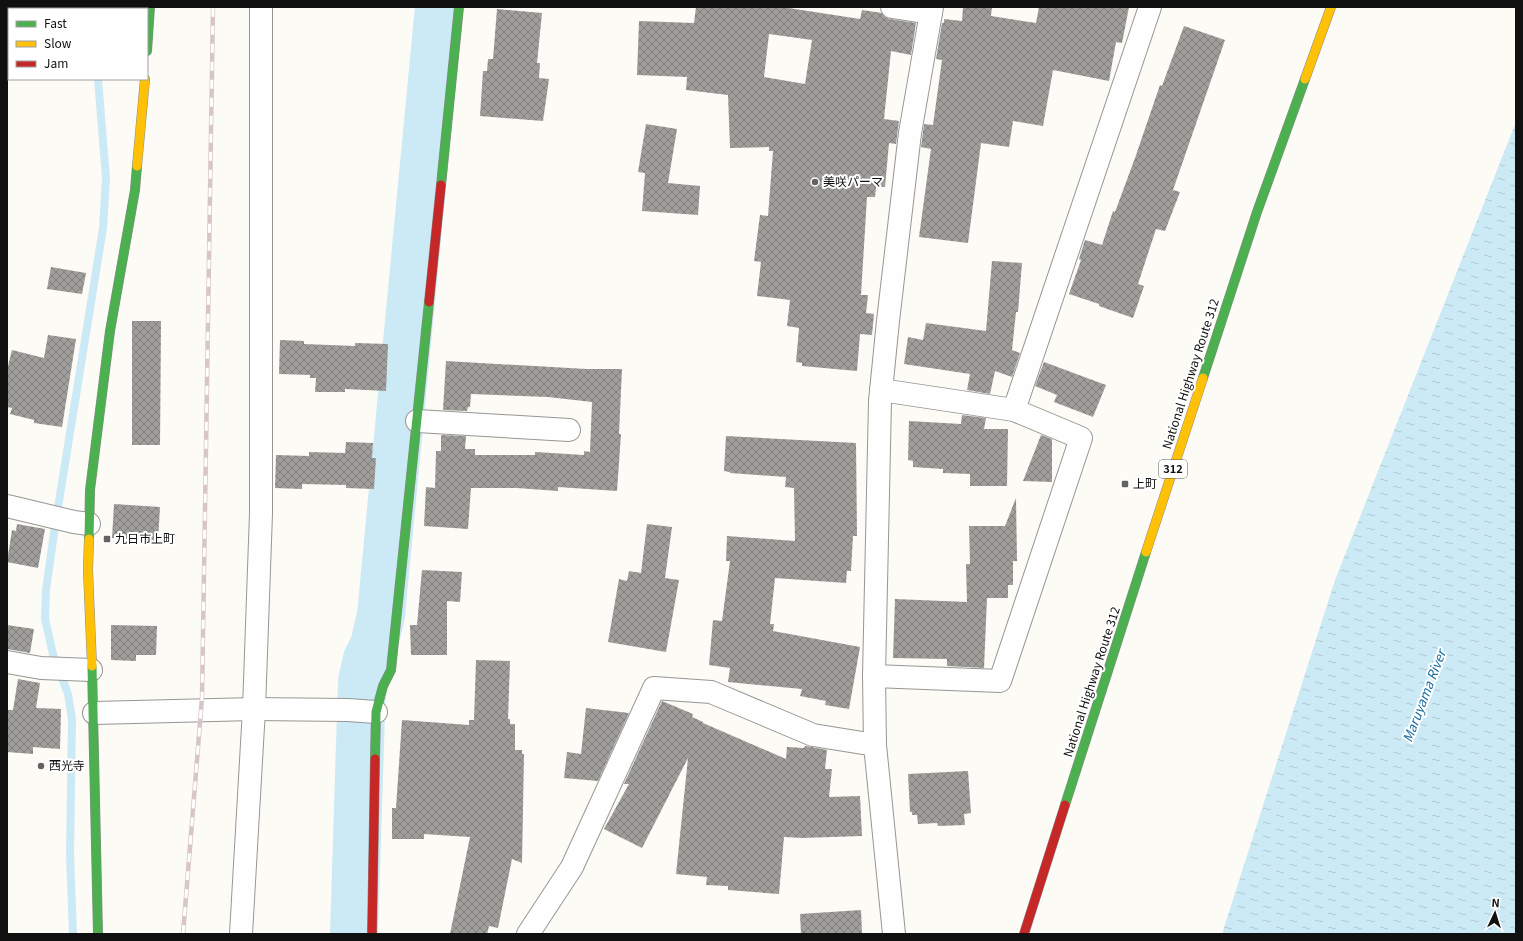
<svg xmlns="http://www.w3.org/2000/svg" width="1523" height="941" font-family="Georgia,'Noto Sans JP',serif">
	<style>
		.water { fill: url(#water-ripples) }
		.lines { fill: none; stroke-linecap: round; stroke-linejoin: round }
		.stream { stroke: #cceaf5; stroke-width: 8 }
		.river { stroke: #cceaf5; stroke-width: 48 }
		.building { fill: url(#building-cross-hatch); fill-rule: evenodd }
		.street-casing { stroke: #969694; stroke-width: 24 }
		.fast-casing { stroke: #8d8c8a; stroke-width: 10 }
		.slow-casing { stroke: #8d8c8a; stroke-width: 10 }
		.jam-casing { stroke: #8d8c8a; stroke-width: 10 }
		.street { stroke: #fffefe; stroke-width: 22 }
		.fast { stroke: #4caf50; stroke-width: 9 }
		.slow { stroke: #ffc107; stroke-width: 9 }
		.jam { stroke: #c62828; stroke-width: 9 }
		.rail-casing { stroke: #d8c5c7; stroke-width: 4.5 }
		.rail { stroke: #fff; stroke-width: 3; stroke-dasharray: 9; stroke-linecap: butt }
		.poi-dot { fill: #636260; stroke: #fff; stroke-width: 1.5 }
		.labels { text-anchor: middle; stroke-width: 4; stroke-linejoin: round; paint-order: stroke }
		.shield { fill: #fff; stroke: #585858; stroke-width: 1 }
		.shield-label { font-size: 11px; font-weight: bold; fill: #101010 }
		.poi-label { font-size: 12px; fill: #101010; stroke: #fff; text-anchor: start }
		.street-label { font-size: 12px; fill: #101010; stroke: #fff }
		.water-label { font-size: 13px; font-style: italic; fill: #1a6ea1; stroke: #fff }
	</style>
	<defs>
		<pattern id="water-ripples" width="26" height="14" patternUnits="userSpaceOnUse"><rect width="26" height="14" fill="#cceaf5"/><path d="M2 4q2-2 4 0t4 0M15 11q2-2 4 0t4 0" fill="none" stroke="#aec8d1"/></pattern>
		<pattern id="building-cross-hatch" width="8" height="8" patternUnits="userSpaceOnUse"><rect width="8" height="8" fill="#a09e9b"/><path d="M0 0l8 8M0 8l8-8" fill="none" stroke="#817f7d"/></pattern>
	</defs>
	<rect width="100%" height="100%" fill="#fcfbf6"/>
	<!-- water -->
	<polygon class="water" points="1516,122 1516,934 1222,934 1335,580"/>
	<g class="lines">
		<!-- stream -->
		<g class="stream">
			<polyline points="108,9 109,7"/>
			<polyline points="73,934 70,855 72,719 68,694 53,654 45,619 46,590 55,526 103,228 106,178 98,79"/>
		</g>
		<!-- river -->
		<polyline class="river" points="354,934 362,681 367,659 374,645 381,615 439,7"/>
	</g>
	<!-- building -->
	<g class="building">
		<path d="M696 7H782L860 19 862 10 882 13 885 17 890 19 916 23 911 55 891 51 884 119 899 121 896 144 889 143 885 187H876L875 197H867L861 295H868L866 313 874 314 872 335 860 334 857 371 802 366V363L796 362 799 328 787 326 790 300 757 296 761 262 754 261 760 215 768 216 773 151H769V147L730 148 728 95 686 90 687 77 637 75 639 21 694 23ZM769 34 812 40 805 84 764 77Z"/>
		<polygon points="963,7 992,7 991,16 1036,23 1039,7 1129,7 1122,43 1116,42 1109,81 1053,70 1043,126 1013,121 1009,147 981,143 968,243 919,237 931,149 921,147 924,124 933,125 942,60 936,59 942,23 944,23 944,19 962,21"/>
		<polygon points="497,9 542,13 537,63 540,63 539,78 549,79 543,121 480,116 483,71 487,71 488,59 493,59"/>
		<polygon points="1184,26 1225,40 1173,190 1180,192 1165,231 1156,229 1138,284 1144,286 1133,318 1099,306 1099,304 1069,294 1081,260 1079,259 1085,240 1102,245 1113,211 1115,212 1135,158 1160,85 1162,86"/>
		<polygon points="646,124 677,129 668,183 700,186 698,215 642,211 645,173 638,172"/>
		<polygon points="992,261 1022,263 1018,312 1016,312 1012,350 1020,353 1012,377 995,371 990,394 967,390 970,374 904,364 908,337 923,340 926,323 986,331"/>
		<polygon points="51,267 86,273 82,294 47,289"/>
		<polygon points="132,321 161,321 160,445 132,445"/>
		<polygon points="48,335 76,339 62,427 34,423 34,420 10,414 12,408 7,407 7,370 12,350 44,358"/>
		<polygon points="280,340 304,341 304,344 355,346 355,343 388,344 386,391 345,389 345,392 315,392 316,378 310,378 310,375 279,374"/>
		<polygon points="446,361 587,369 622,369 619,434 621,434 617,491 558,487 558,491 517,488 471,488 468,529 424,526 426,487 435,488 436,451 441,451 441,435 466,436 465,449 475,449 475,455 535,455 535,452 584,455 584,451 590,452 592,402 548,397 471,394 470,407 468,407 467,411 443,410"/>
		<polygon points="1044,362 1106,385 1093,417 1054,402 1057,395 1035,386"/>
		<polygon points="962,415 986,418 984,429 1008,429 1007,486 970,486 970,474 943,473 943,469 913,467 913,461 908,460 909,421 961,424"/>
		<polygon points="1041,435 1052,439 1052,482 1023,481"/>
		<polygon points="726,436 856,443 857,536 853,536 851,571 847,571 846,583 775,578 770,624 774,624 773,631 860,647 849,709 825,705 826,701 800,696 802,689 728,682 730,668 709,665 713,620 722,621 730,561 726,561 727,536 795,541 794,488 785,487 786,477 730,473 730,472 724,471"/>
		<polygon points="346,442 373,443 372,458 376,458 374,489 346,488 346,485 302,484 302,489 275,488 276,455 309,456 309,452 345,453"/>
		<polygon points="1016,498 1017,561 1013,561 1013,585 1008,585 1008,598 987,598 984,668 947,666 947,659 893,658 895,599 967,602 966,564 970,564 969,526 1005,526"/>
		<polygon points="114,504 160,507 158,541 112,538"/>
		<polygon points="17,524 45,529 38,568 7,562 12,530 16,531"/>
		<polygon points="647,524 672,527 665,578 679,580 666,652 608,642 619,579 627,581 629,571 641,573"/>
		<polygon points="422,570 462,572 460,602 447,601 447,655 411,655 410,625 417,625"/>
		<polygon points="7,625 34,629 30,653 7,649"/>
		<polygon points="111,625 157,626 156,655 136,655 136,661 111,660"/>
		<polygon points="476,660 510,661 508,719 510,719 510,724 515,724 515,750 522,750 522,754 524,754 522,863 512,859 498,928 489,926 487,934 450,934 470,837 424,834 424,839 392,839 392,808 396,808 402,720 469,725 469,720 474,720"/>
		<polygon points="18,679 40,683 36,708 61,709 60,749 33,747 33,754 7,752 7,710 13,710"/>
		<polygon points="662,701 693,714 692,717 703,722 703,723 786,759 787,747 804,748 805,746 806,746 827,750 825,769 832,769 829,797 860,796 862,836 802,838 784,837 779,894 728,890 728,886 706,885 707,877 676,874 688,758 642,848 604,829 629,784 624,784"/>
		<polygon points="586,708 629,713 598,781 564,778 567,752 581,754"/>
		<polygon points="968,771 971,813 964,814 965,825 938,826 937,823 918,824 917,815 912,815 912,812 910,812 908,774"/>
		<polygon points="861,910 862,934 801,934 800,914"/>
	</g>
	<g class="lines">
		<!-- street casing -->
		<g class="street-casing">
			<g id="street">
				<polyline points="892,7 931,13"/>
				<polyline points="1014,410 1150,7"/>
				<polyline points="417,421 569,430"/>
				<polyline points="7,506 74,522 89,524"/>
				<polyline points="7,662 41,668 91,670"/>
				<polyline points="874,676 1000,681 1081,438 1014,410 881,390"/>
				<polyline points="94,713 254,709 348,710 376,712"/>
				<polyline points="241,934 254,709 261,513 261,7"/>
				<polyline points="528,934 572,867 654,688 711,692 813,735 875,745"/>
				<polyline points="894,934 875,745 874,676 880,401 888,321 910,133 932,7"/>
			</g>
		</g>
		<!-- fast casing -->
		<g class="fast-casing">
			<g id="fast">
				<polyline points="147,51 150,7"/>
				<polyline points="441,185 459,7"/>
				<polyline points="1203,378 1257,212 1305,79"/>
				<polyline points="89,539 90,490 110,331 135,190 137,166"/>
				<polyline points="92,666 98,934"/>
				<polyline points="375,759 376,712 383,686 391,670 429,302"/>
				<polyline points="1065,805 1146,552"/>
			</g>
		</g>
		<!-- slow casing -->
		<g class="slow-casing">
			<g id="slow">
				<polyline points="1305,79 1331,7"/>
				<polyline points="137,166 145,79"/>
				<polyline points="89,539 88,570 92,666"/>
				<polyline points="1146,552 1203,378"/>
			</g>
		</g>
		<!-- jam casing -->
		<g class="jam-casing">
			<g id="jam">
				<polyline points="429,302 441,185"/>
				<polyline points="372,934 375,759"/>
				<polyline points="1024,934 1065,805"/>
			</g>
		</g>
		<!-- street -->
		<use href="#street" class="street"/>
		<!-- fast -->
		<use href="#fast" class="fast"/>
		<!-- slow -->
		<use href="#slow" class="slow"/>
		<!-- jam -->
		<use href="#jam" class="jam"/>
		<!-- rail casing -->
		<g class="rail-casing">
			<polyline id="rail" points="183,934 202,698 213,7"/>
		</g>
		<!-- rail -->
		<use href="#rail" class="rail"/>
	</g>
	<!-- markers -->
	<g class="poi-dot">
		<circle cx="815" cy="182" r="4"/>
		<rect x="1121" y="480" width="8" height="8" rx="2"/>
		<rect x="103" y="535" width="8" height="8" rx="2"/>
		<circle cx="41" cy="766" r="4"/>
	</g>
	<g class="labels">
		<!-- shield labels -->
		<rect class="shield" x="1159" y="460" width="28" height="18" rx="3"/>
		<g class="shield-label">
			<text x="1173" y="473">312</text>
		</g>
		<!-- poi labels -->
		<g class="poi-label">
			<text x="823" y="186">美咲パーマ</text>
			<text x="1133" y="488">上町</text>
			<text x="115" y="543">九日市上町</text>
			<text x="49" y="770">西光寺</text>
		</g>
		<!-- street labels -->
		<g class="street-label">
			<text transform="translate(1191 374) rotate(-72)" y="4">National Highway Route 312</text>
			<text transform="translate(1092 682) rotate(-72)" y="4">National Highway Route 312</text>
		</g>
		<!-- water labels -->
		<g class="water-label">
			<text transform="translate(1424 696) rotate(-69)" y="5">Maruyama River</text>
		</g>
	</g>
	<!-- border -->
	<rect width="1523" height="941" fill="none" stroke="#101010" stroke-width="16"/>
	<!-- legend -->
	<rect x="8" y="8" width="140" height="72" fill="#ffffff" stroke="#9f9f9f"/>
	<rect x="16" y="21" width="20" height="6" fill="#4caf50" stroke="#9f9f9f"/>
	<text x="44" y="28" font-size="12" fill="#101010">Fast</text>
	<rect x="16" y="41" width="20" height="6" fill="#ffc107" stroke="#9f9f9f"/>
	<text x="44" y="48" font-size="12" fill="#101010">Slow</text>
	<rect x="16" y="61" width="20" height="6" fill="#c62828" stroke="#9f9f9f"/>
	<text x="44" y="68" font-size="12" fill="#101010">Jam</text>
	<!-- north arrow -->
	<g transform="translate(1495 913) rotate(4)" stroke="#ffffff" stroke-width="3" paint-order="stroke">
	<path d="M0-3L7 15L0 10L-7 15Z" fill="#101010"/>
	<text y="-6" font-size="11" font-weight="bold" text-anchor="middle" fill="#101010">N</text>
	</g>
</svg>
